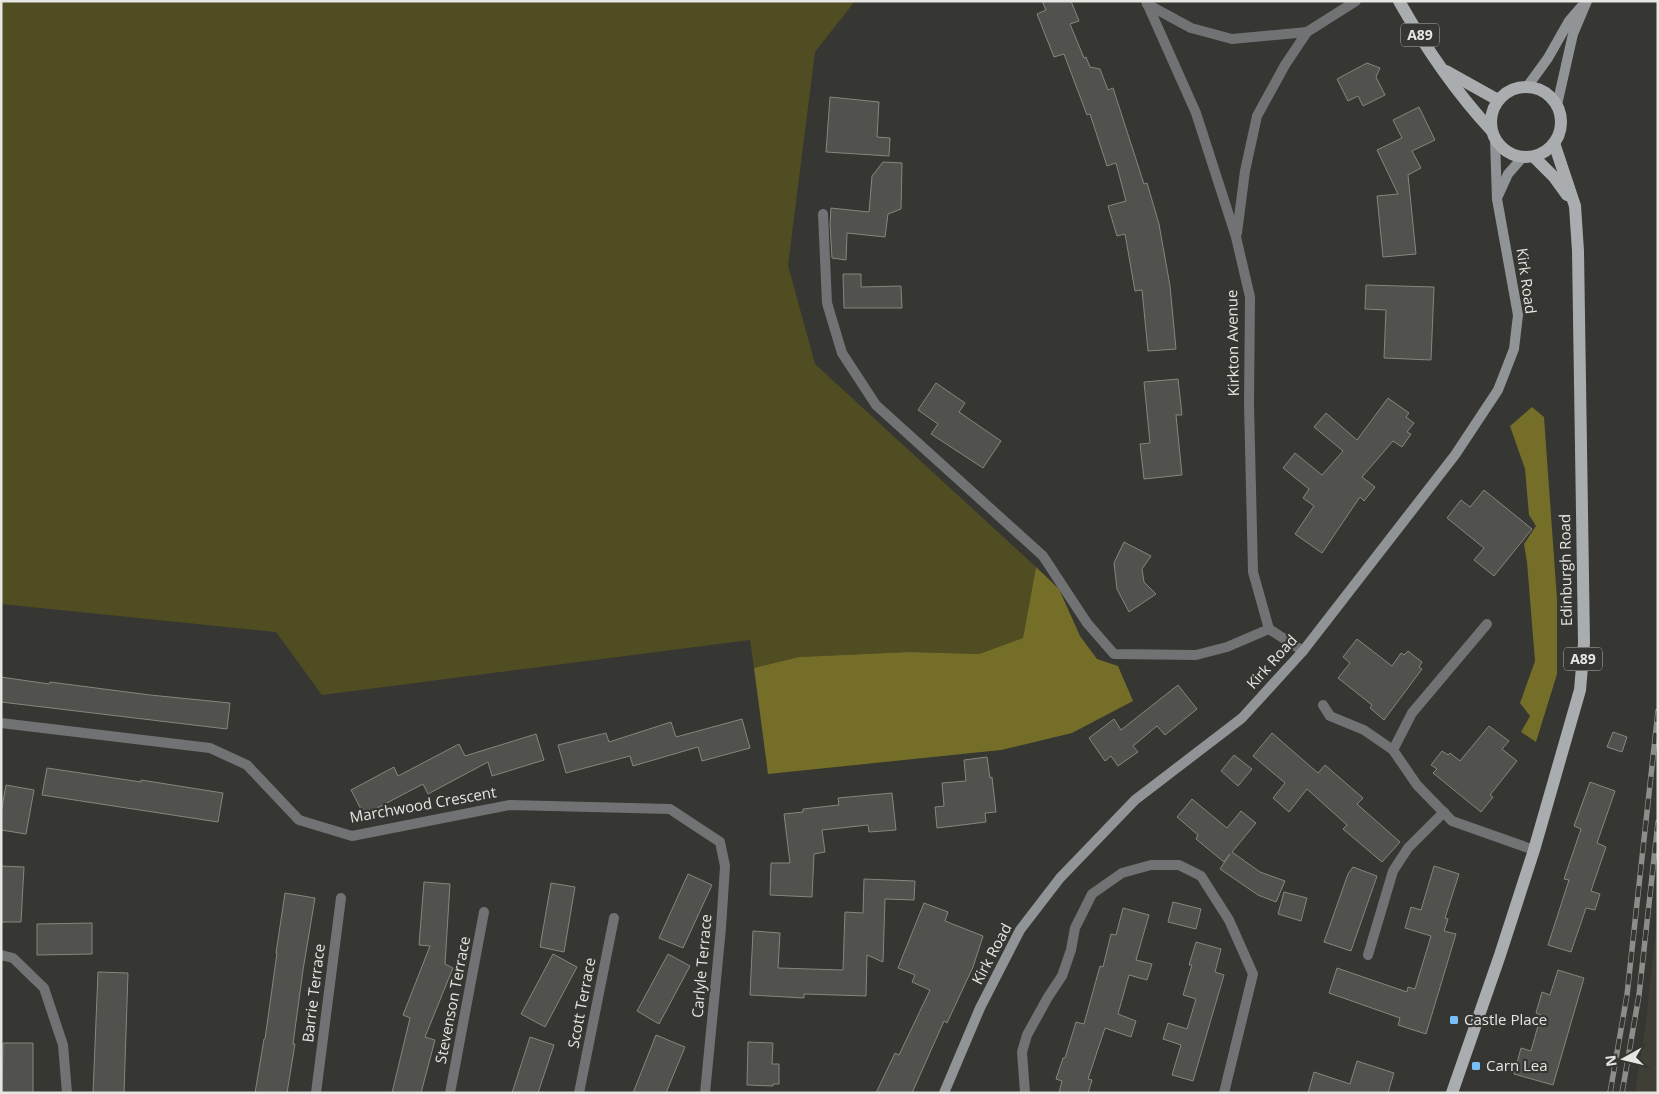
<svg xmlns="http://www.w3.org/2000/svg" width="1659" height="1094" font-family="'Open Sans',sans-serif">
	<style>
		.built { fill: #403f36 }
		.green { fill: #514d22 }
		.forest { fill: #746e28 }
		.building { fill: #51514d; stroke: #868681 }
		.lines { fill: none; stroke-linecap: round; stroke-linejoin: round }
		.street { stroke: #707274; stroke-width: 10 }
		.secondary { stroke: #919496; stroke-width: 10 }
		.primary { stroke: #aaadb0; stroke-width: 12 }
		.rail-casing { stroke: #8d8d89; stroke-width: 5.5 }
		.rail { stroke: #363632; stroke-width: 4; stroke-dasharray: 11; stroke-linecap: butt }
		.poi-dot { fill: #77bff7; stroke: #363632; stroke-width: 2 }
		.labels { text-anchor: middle; stroke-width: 4.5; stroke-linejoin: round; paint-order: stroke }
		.shield { fill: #363632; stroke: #b1b1ae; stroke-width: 1 }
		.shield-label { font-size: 14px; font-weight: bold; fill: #e6e6e3 }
		.street-label { font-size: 15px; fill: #e6e6e3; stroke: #363632 }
		.poi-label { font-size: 15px; fill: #e6e6e3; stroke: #363632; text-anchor: start }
	</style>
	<rect width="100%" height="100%" fill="#363632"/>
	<!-- built -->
	<polygon class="built" points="1658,908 1658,1093 1635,1093 1646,1022"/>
	<!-- green -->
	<polygon class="green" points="1,1 855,1 815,52 788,265 815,364 1036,567 1023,638 979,654 909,652 799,657 754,668 750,640 322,695 276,632 1,604"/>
	<!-- forest -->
	<g class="forest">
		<polygon points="1532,407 1544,417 1557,599 1557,674 1536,742 1521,732 1530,716 1520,703 1535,661 1527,562 1524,544 1536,526 1529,515 1525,469 1510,426"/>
		<polygon points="1036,567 1059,589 1080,636 1097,659 1118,666 1133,701 1072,733 1001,750 768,774 754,668 799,657 909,652 979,654 1023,638"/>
	</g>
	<!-- building -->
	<g class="building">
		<polygon points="1042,1 1071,1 1079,21 1070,24 1084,58 1086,57 1090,67 1100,69 1108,90 1113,88 1144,184 1147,183 1159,224 1170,286 1176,349 1148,351 1142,290 1135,291 1125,234 1117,236 1108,206 1126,201 1116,163 1107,166 1090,114 1087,115 1064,54 1054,57 1037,14 1046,10"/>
		<polygon points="1367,63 1380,68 1376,77 1385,95 1363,106 1358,96 1348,101 1337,79"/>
		<polygon points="830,97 879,102 877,137 890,138 889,156 826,152"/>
		<polygon points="1419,107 1435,140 1412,151 1421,168 1408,175 1416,254 1383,257 1377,196 1398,194 1377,150 1402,138 1393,120"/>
		<polygon points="883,162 902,163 901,209 888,214 885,237 847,233 846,260 832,258 830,224 831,208 869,212 872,176"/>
		<polygon points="843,274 861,274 861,287 901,286 902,308 844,308"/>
		<polygon points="1366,285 1434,287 1431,360 1384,358 1386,310 1365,309"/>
		<polygon points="1178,379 1182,415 1176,415 1182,475 1144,479 1140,444 1150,443 1144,382"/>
		<polygon points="936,383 965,403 959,412 1001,441 983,468 931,434 938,424 918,410"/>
		<polygon points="1388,398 1409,413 1406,417 1414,423 1407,432 1411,434 1402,447 1393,441 1362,477 1375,487 1364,501 1360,497 1322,553 1295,534 1314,506 1303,498 1309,489 1283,468 1295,453 1322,475 1343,451 1314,427 1326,413 1357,440"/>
		<polygon points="1484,490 1532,529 1494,576 1474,560 1484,548 1447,518 1461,500 1470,507"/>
		<polygon points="1124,542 1151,556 1142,569 1144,582 1156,594 1129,612 1117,589 1114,563"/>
		<polygon points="1357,639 1392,666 1401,653 1404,655 1408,651 1422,662 1419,667 1422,669 1384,720 1370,708 1372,705 1338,678 1350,663 1343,657"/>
		<polygon points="1,677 49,684 50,682 150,695 230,703 227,729 1,702"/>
		<polygon points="1178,685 1197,709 1165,735 1157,726 1133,746 1138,752 1118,766 1111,756 1105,761 1089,738 1114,719 1121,730"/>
		<polygon points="742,719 750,748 702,761 698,747 633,766 630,756 566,773 558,745 606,733 609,742 671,722 676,737"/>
		<polygon points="1489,726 1509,741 1502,749 1517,761 1490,795 1493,797 1481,812 1433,773 1437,769 1431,765 1442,751 1448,755 1450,753 1460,761"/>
		<polygon points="1613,732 1627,737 1622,752 1607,747"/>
		<polygon points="1272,733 1318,773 1325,765 1363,798 1357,804 1400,842 1382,862 1343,829 1347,825 1307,789 1289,812 1273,798 1285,783 1253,756"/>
		<polygon points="536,734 544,760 492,776 488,762 428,794 423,784 364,815 351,790 394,767 398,776 459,744 465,756"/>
		<polygon points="1234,755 1252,769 1238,786 1221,771"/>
		<polygon points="987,757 990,778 992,777 996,812 985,813 986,822 937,828 935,807 944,806 942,783 966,781 964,760"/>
		<polygon points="47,768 141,782 141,780 223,793 218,822 42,795"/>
		<polygon points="1590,782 1615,791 1597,843 1606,847 1591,891 1600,894 1595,910 1586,908 1571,952 1548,945 1569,880 1564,879 1581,829 1574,826"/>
		<polygon points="6,785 34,790 26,834 1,830 1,813"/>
		<polygon points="892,793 896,830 869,832 868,825 822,830 825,852 814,854 812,897 770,895 771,863 790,863 784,814 803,812 803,809 839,805 838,798"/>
		<polygon points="1192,799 1227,828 1241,811 1256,823 1232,852 1260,872 1285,881 1276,902 1258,895 1220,869 1230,854 1224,862 1196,839 1198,835 1177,817"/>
		<polygon points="1,866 24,867 21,922 1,922"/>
		<polygon points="1434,866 1459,874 1445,918 1448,919 1444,931 1456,934 1426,1034 1398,1025 1400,1018 1329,993 1337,968 1407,992 1408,987 1415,989 1431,936 1405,928 1411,907 1421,910"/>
		<polygon points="1353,867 1377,876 1351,951 1324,942 1348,874"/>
		<polygon points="688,874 712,885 683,948 659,938"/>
		<polygon points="864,879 915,881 914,900 885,899 883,962 867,955 866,996 804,994 804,998 750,995 753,931 780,933 778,968 843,970 845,912 863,913"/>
		<polygon points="424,882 450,884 445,964 453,968 425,1037 435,1040 421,1093 392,1093 410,1018 403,1015 430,946 419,945"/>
		<polygon points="551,883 575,887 564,952 540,947"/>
		<polygon points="1284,892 1307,898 1301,921 1278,914"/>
		<polygon points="285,893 315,898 303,970 293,1044 295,1044 287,1093 255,1093 264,1039 265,1039 277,953 276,953"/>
		<polygon points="1173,902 1201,909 1196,929 1168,922"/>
		<polygon points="924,903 948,912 945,921 983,936 973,967 947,1023 944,1021 912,1093 876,1093 895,1053 899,1055 930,990 912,982 915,975 898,968"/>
		<polygon points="1123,908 1149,915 1136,960 1152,964 1147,980 1129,975 1118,1014 1136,1021 1131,1037 1105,1028 1088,1079 1092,1080 1088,1093 1059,1093 1062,1081 1056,1079 1063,1058 1065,1058 1076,1022 1084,1024 1100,966 1103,967 1111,934 1116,935"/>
		<polygon points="92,923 92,954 37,955 37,924"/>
		<polygon points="1196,942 1221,949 1215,972 1224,975 1193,1081 1172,1075 1181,1045 1163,1039 1168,1023 1187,1029 1196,999 1183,995 1192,965 1189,965"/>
		<polygon points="553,954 577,967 545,1027 521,1014"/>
		<polygon points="668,954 690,966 659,1024 637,1011"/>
		<polygon points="1558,970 1584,978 1553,1085 1514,1074 1521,1048 1531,1051 1541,1015 1536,1013 1542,992 1550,995"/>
		<polygon points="98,972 128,973 124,1093 93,1093"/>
		<polygon points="656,1035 685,1047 666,1093 633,1093"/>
		<polygon points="530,1037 554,1045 538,1093 512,1093"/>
		<polygon points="748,1042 773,1043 772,1064 779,1064 779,1084 773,1084 773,1086 747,1085"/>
		<polygon points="3,1043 33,1043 33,1093 2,1093"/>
		<polygon points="1357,1061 1394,1073 1388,1093 1308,1093 1314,1072 1350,1084"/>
	</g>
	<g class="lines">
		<!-- street -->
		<g class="street">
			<polyline points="1146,1 1196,113 1236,237 1250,297 1249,404 1253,572 1269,629 1303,651"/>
			<polyline points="1147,4 1191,28 1232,39 1307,32 1356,1"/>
			<polyline points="823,214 827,303 842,353 876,405 1043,556 1087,623 1114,654 1196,655 1227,647 1269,629"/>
			<polyline points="1237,233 1245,171 1257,116 1285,65 1307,32"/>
			<polyline points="1323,705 1330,716 1364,730 1393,750 1417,785 1452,821 1534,850"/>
			<polyline points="1,723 210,748 247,765 299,820 352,836 510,805 670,809 720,842 725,866 721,928 705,1093"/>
			<polyline points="1393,750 1412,713 1487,624"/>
			<polyline points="1,955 13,958 44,988 63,1045 67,1093"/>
			<polyline points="1368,955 1393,871 1408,848 1444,812"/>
			<polyline points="316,1093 341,898"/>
			<polyline points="450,1093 484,912"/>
			<polyline points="579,1093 614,918"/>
			<polyline points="1025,1093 1022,1052 1027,1035 1048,997 1062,976 1071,950 1075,928 1092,894 1122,873 1151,865 1179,865 1201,876 1229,920 1253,974 1224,1093"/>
		</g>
		<!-- secondary -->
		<g class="secondary">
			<polyline points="1527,87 1548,58 1569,21 1581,7"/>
			<polyline points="1557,105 1573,34 1587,1"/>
			<polyline points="1498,196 1508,174 1522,158"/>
			<polyline points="944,1093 980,1008 1020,930 1060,878 1135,800 1242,718 1303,651 1455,455 1498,390 1514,349 1518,315 1497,199 1495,140"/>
		</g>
		<!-- primary -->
		<g class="primary">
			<path d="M1399 1C1425 47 1455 91 1491 130"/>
			<polyline points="1446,71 1498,100"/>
			<circle cx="1526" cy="122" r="35"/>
			<polyline points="1534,157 1554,177 1567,195"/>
			<polyline points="1452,1093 1500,955 1534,850 1580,690 1584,643 1578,251 1575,206 1554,143"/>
		</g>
		<!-- rail casing -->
		<g class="rail-casing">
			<g id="rail">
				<polyline points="1610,1093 1627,995 1658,711"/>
				<polyline points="1622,1093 1639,995 1658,822"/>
			</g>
		</g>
		<!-- rail -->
		<use href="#rail" class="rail"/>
	</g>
	<!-- markers -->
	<g class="poi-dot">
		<rect x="1449" y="1015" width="10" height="10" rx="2.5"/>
		<rect x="1471" y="1061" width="10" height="10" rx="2.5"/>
	</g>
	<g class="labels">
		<!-- shield labels -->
		<g class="shield">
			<rect x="1401" y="23.5" width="38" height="23" rx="4"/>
			<rect x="1564" y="647.5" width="38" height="23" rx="4"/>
		</g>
		<g class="shield-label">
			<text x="1420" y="40">A89</text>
			<text x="1583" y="664">A89</text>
		</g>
		<!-- street labels -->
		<g class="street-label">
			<text transform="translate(1526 281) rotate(82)" y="5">Kirk Road</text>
			<text transform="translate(1233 343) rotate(-91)" y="5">Kirkton Avenue</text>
			<text transform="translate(1566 570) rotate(-91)" y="5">Edinburgh Road</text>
			<text transform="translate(1272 662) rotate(-48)" y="5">Kirk Road</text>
			<text transform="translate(423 805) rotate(-10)" y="5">Marchwood Crescent</text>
			<text transform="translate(992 954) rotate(-62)" y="5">Kirk Road</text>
			<text transform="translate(702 966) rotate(-85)" y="5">Carlyle Terrace</text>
			<text transform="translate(314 993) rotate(-83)" y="5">Barrie Terrace</text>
			<text transform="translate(453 1000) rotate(-79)" y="5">Stevenson Terrace</text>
			<text transform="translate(582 1003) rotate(-79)" y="5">Scott Terrace</text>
		</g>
		<!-- poi labels -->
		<g class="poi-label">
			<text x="1464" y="1025">Castle Place</text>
			<text x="1486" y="1071">Carn Lea</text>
		</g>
	</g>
	<!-- border -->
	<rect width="1659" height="1094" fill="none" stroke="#e6e6e3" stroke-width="5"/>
	<!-- north arrow -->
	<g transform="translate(1624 1059) rotate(262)" stroke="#363632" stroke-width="4" paint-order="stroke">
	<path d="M0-4L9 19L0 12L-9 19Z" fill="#e6e6e3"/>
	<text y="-8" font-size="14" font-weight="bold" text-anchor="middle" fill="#e6e6e3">N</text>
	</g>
</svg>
